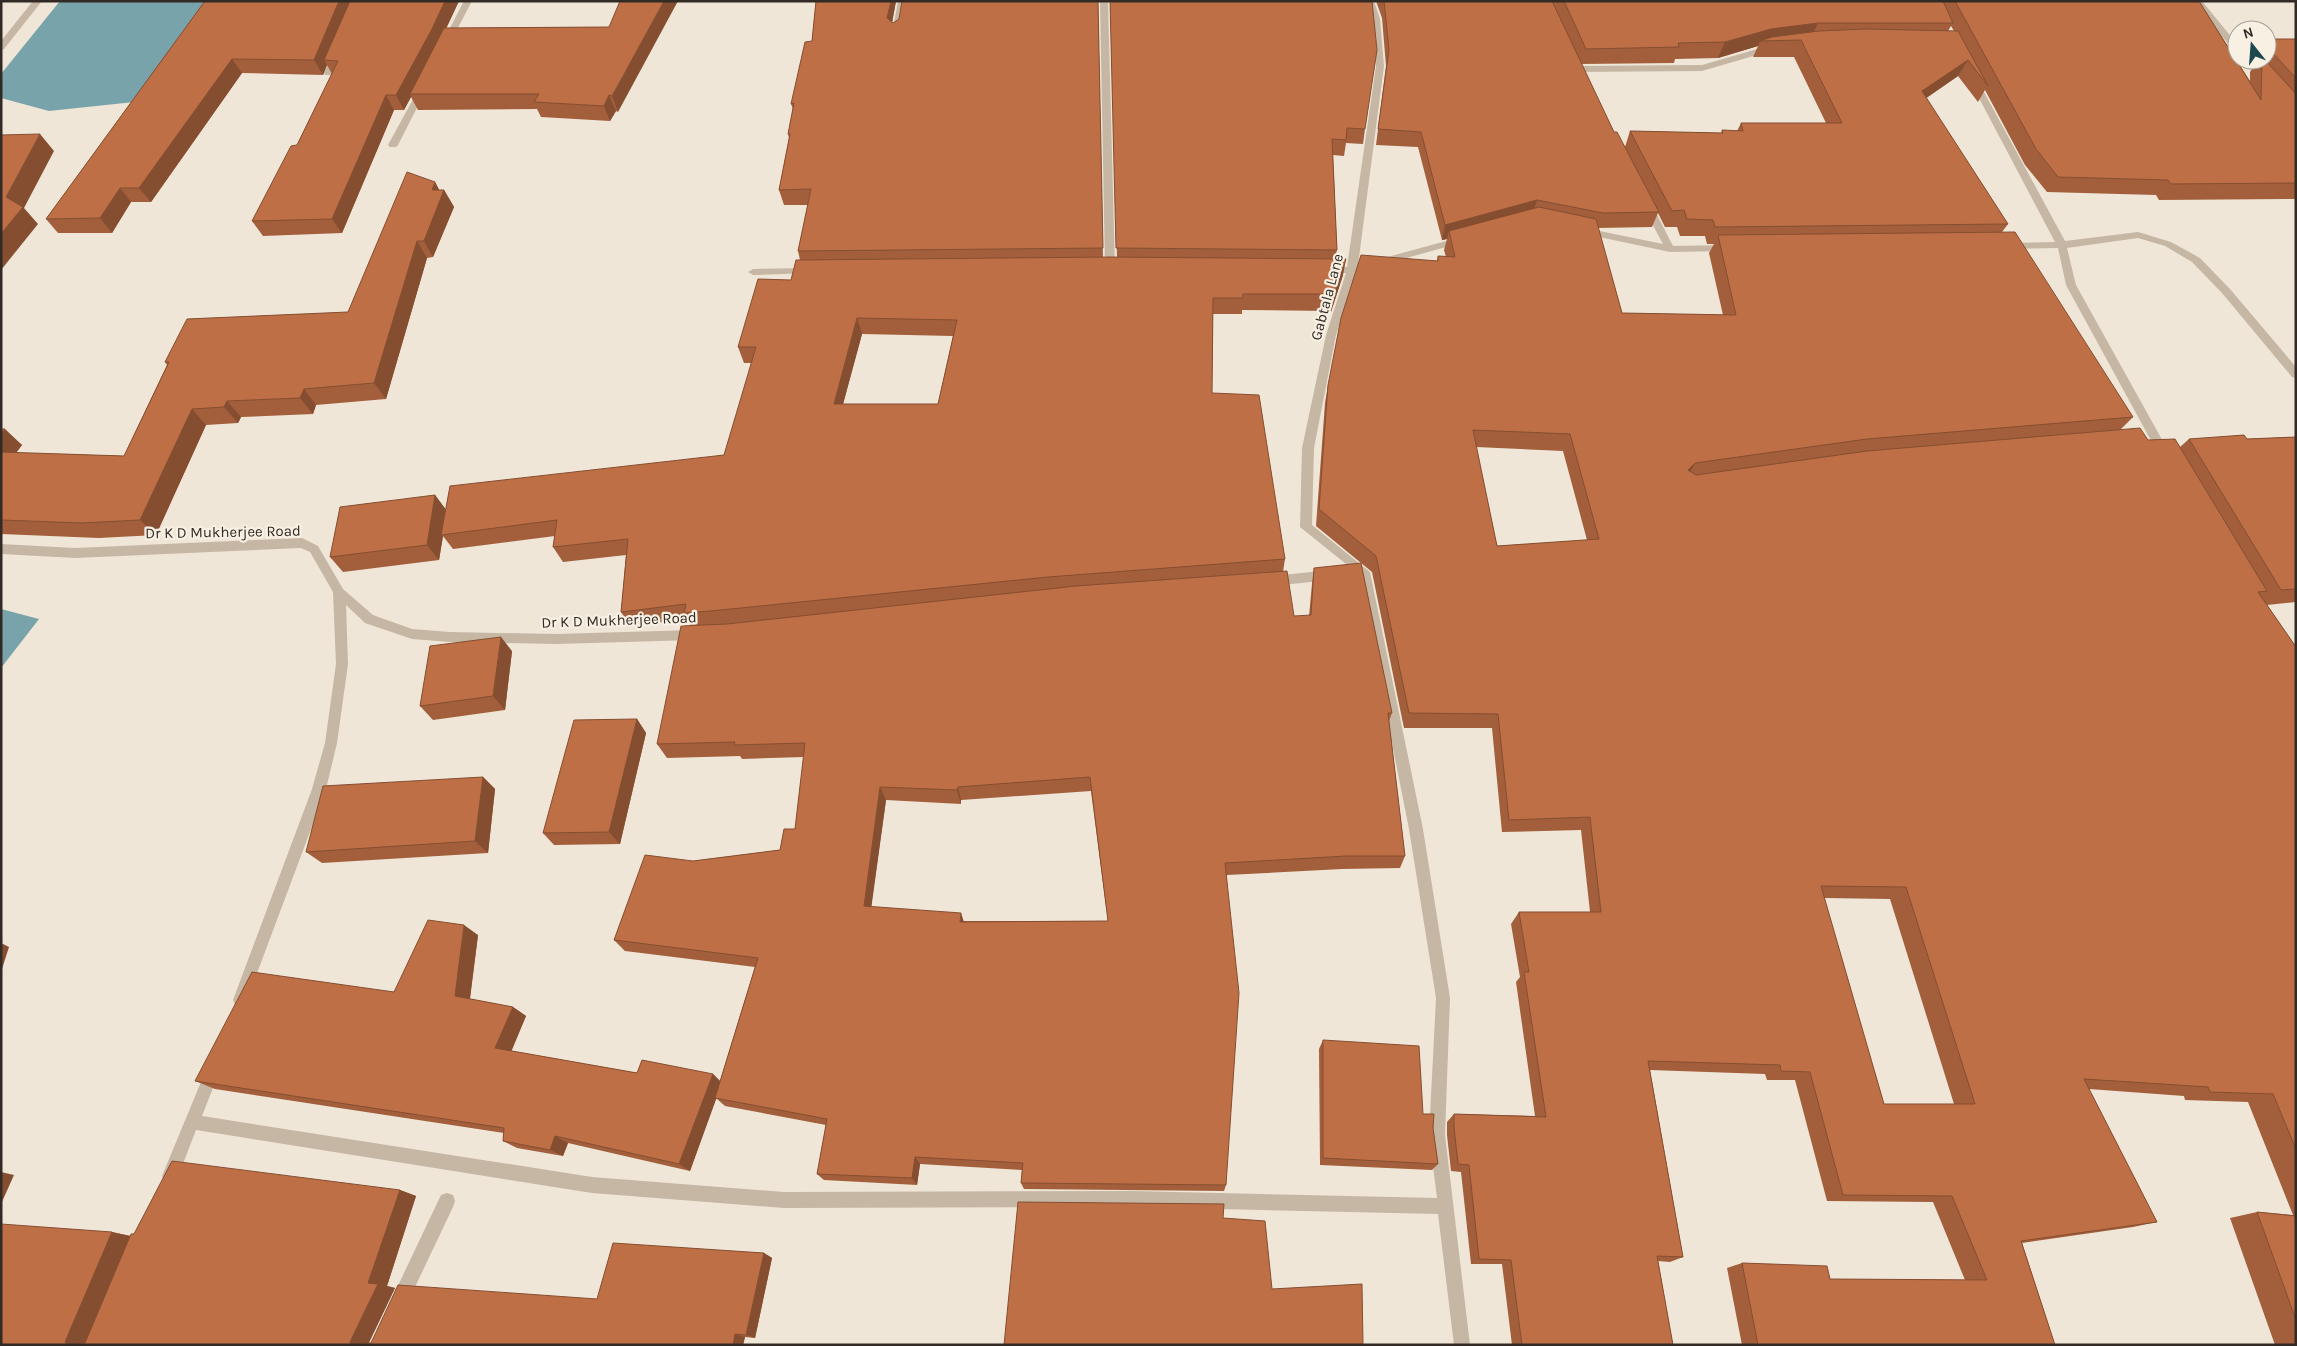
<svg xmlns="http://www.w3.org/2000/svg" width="2297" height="1346" font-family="Karla,sans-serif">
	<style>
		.water { fill: #78a3aa }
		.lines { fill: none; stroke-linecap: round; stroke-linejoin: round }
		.minor { fill: #c6b7a4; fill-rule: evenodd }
		.wall { fill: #a35f3c; fill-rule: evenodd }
		.shaded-wall { fill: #854e31 }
		.building { fill: #be6f46; stroke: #854e31; fill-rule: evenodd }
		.labels { text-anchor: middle; stroke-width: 4.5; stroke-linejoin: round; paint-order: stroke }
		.street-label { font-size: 15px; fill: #322a25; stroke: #f7f0e3 }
	</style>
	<rect width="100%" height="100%" fill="#efe6d7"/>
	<!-- water -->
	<g class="water">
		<polygon points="60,1 213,1 134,102 49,111 1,98 1,74"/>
		<polygon points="1,609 39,619 1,668"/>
	</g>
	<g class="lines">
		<!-- minor -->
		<g class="minor">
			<polygon points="33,1 42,1 4,49 1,50 1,41"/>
			<polygon points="464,1 472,1 450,43 443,45 442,43"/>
			<polygon points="898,1 906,1 900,34 896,37 892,34"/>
			<polygon points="1100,1 1108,1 1115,268 1110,271 1105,268"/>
			<polygon points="1366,1 1374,1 1380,19 1384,66 1358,265 1461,237 1466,240 1464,242 1356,272 1336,335 1314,448 1312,525 1370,572 1423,829 1450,998 1445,1135 1470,1345 1454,1345 1438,1214 1133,1207 784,1208 592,1193 196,1130 176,1182 170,1184 164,1182 162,1176 208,1065 213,1063 218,1065 220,1070 202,1116 592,1177 784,1192 1133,1191 1437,1198 1429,1135 1436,998 1409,829 1359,577 1272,586 1266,581 1272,576 1351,568 1300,527 1302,448 1326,335 1346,273 1328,273 1323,270 1328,267 1347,267 1376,66 1372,19"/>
			<polygon points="2193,1 2202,1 2237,44 2237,52 2234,51"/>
			<polygon points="1771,45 1774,46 1774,50 1702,71 1577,72 1573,69 1577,66 1702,65"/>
			<polygon points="333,52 340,54 331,75 325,75 324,73"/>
			<polygon points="2242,60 2251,60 2267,79 2267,83 2261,83"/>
			<polygon points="1971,79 1978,81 2065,241 2138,232 2171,242 2200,258 2230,289 2296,367 2296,378 2292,377 2222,293 2192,262 2165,246 2138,238 2067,248 2076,285 2170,454 2164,458 2160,457 2066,285 2058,248 2008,249 2003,246 2008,243 2055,242 1970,81"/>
			<polygon points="422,87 426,90 398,145 396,147 390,147 388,145 418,90"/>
			<polygon points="1647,202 1652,205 1673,246 1728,245 1733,248 1728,251 1670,252 1585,234 1580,231 1585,228 1663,244 1642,205"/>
			<polygon points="808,268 813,271 812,273 753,275 748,272 753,269"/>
			<polygon points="302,538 318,546 343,589 373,615 412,629 450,632 556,634 694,630 698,631 700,635 698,639 694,640 556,644 450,642 412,639 365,623 346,605 348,664 337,743 326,789 247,1000 245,1005 240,1007 235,1005 233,1000 312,789 325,743 336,664 333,592 310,552 301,548 75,558 1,554 1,544 75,548"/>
			<polygon points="447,1193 453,1195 455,1201 453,1207 406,1306 400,1308 394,1306 392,1300 394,1294 441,1195"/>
		</g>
	</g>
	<!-- wall -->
	<g class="wall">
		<polygon points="205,1 459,1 446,28 609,27 618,112 616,111 610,121 541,117 537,109 418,110 411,97 404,110 394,110 342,233 263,236 252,221 297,145 332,74 327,65 323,75 242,73 151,202 131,202 112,233 58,233 46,219"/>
		<path d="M816 1H896L892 23H893L1098 1 1103 257H1117L1110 1 1365 129 1363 144 1346 143 1344 156 1333 155 1337 250 1335 258 1343 275 1331 312V311L1242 310V314H1213L1212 393 1285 559 1283 572 1294 616H1309L1312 584 1314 568 1392 713 1389 721 1405 856 1400 868 1342 869 1227 875 1226 1185 1224 1191 1024 1189 1021 1183 1022 1170 920 1164 917 1185 824 1180 817 1174 826 1125 725 1106 716 1098 690 1171 568 1143 563 1156 517 1148 503 1141 504 1133 215 1089 195 1081 394 992 478 935 470 999 513 1007 526 1016 511 1051 637 1073 713 1074 720 1081 755 967 625 951 614 940 693 861 780 850 795 829 804 757 742 759 740 756 667 758 657 744 691 626 688 619 630 626 621 612 626 555 563 562 553 547 555 536 453 549 443 536 439 560 343 572 330 557 435 495 446 510 724 455 752 363H744L738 347 791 280 800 260 798 251 808 205H784L779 190 789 138 788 134 793 109 791 104 812 41ZM862 334 953 336 938 404H843ZM1091 791 1108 921H964L871 907 886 800 961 804V800Z"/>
		<path d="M1376 1H1552L1574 49 1552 1H2199L2250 81V72L2256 64 2252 60H2267V39H2296V199L2159 200 2156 195 2047 192 2025 165 1985 90 1978 102 1958 76 1926 98 2008 224 2002 232 2133 417 2120 430 2148 440 2180 447 2189 439H2247L2296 437V602L2267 605 2296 647V1345H2275L2230 1218 2257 1212 2293 1215 2248 1102 2185 1100 2184 1096 2089 1089 2157 1222 2133 1227 2022 1243 2055 1345H1742L1727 1268 1742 1263 1830 1279 1965 1280 1933 1202 1827 1201 1795 1080H1767L1765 1074 1650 1070 1683 1257 1670 1262 1658 1261 1673 1345H1512L1502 1264H1471L1461 1172 1451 1171 1447 1135V1122L1454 1114 1535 1116 1516 982 1520 977 1511 924 1519 912H1590L1581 830 1502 832 1492 728H1404L1372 572 1316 526 1325 403 1328 385 1437 261 1438 256 1446 257 1444 250 1447 239 1442 240 1418 147 1376 145 1386 66 1382 18ZM1951 26 1954 31H1948ZM1758 46 1753 57H1794L1826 123H1741L1737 131 1722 130 1721 133 1630 131 1625 147 1614 132 1581 64 1674 63 1675 59 1718 58ZM1658 213 1665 227H1677L1680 236H1705L1707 244H1714L1709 253 1723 315 1622 313 1598 228 1652 227ZM1476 447 1563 451 1587 540 1497 546ZM1824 898 1890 899 1954 1104H1884Z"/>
		<polygon points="435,182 439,190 444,190 454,207 433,257 427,258 386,399 316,405 313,414 241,417 238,423 206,425 156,535 99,538 1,534 1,429 22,445 16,453 124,456 167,365 165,362 348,312"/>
		<polygon points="512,651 505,710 433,720 420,706"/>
		<polygon points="637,719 646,733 620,844 554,845 543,833"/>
		<polygon points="483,777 495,789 488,853 322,863 306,852"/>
		<polygon points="1323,1040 1433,1128 1438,1164 1432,1170 1320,1165 1319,1049"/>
		<polygon points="400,1190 416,1196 387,1286 395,1288 369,1343 597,1299 764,1253 772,1258 755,1338 745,1337 743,1345 1,1345 112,1232 130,1236 134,1234"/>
	</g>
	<!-- shaded-wall -->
	<g class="shaded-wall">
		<polygon points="339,1 353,1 324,60 327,65 323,75 314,60"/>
		<polygon points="445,1 459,1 439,44 410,94 411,97 404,110 396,95"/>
		<polygon points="664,1 678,1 618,112 612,96"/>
		<polygon points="891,1 896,1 890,34 887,18"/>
		<polygon points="1818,23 1811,38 1760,41 1758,46 1718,58 1725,42 1771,29"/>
		<polygon points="232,59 242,73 151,202 139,188"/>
		<polygon points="1968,60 1958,76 1912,108 1922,91"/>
		<polygon points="386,95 394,110 342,233 332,219"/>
		<polygon points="609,95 616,111 610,121 604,106"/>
		<polygon points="40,134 54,151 24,208 38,224 1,270 1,234 6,197"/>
		<polygon points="435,182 442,195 444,190 454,207 433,257 424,241 432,190"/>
		<polygon points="120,188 131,202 112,233 100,218"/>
		<polygon points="1537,200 1532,215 1449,231 1447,239 1442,240 1445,225"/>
		<polygon points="417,241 427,258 386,399 374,383"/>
		<polygon points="1346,259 1343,275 1331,312 1334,296"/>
		<polygon points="857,318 862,334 839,419 834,404"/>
		<polygon points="304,389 316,405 313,414 300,398"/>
		<polygon points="227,401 241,417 238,423 224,407"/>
		<polygon points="192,409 206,425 156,535 140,520"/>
		<polygon points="5,429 22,445 5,467 1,464 1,434"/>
		<polygon points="1695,463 1686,480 1688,470"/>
		<polygon points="435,495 447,511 441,535 443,536 439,560 427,545"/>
		<polygon points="501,637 512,651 505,710 493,696"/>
		<polygon points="637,719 646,733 620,844 609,832"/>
		<polygon points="483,777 495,789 488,853 475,841"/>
		<polygon points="880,787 886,800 870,917 864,906"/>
		<polygon points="958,787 961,800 961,804 957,790"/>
		<polygon points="961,913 965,925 960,922"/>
		<polygon points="464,925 478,935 469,1005 455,996"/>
		<polygon points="1,943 9,947 1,972"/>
		<polygon points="513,1007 526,1016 509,1057 495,1048"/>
		<polygon points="713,1074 722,1083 690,1171 679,1164"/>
		<polygon points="555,1136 568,1143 563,1156 550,1150"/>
		<polygon points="915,1157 920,1164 917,1185 912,1178"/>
		<polygon points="1,1172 14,1175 1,1204"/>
		<polygon points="400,1190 416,1196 387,1286 395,1288 368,1344 351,1344 350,1342 368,1283"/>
		<polygon points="112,1232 135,1237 90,1344 67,1344 65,1342"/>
		<polygon points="764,1253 772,1258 755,1338 746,1335"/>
		<polygon points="735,1334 745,1337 743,1345 733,1345"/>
	</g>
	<!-- building -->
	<g class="building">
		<polygon points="205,1 339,1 314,60 232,59 139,188 120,188 100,218 46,219"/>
		<polygon points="350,1 445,1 432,29 396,95 386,95 332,219 252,221 291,146 297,145 338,61 324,60"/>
		<polygon points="620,1 664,1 612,96 609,95 604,106 534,102 539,94 410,94 444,28 609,27"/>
		<polygon points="816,1 891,1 887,18 893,23 899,19 902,1 1098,1 1103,248 798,251 811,189 779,190 790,134 788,134 794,103 791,104 805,42 812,41"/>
		<polygon points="1110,1 1372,1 1377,50 1365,129 1347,128 1346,140 1332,139 1337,250 1116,248"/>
		<polygon points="1384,1 1552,1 1614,132 1617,132 1659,212 1603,213 1537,200 1445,225 1421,132 1378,129 1389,50"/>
		<polygon points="1564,1 1943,1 1953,23 1818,23 1771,29 1725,42 1678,43 1679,47 1586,49"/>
		<polygon points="1955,1 2199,1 2261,100 2262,60 2265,60 2296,94 2296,183 2171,184 2168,180 2058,177 2036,149"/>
		<polygon points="1866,29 1958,31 1988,86 1968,60 1922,91 2008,224 1715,227 1713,220 1687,219 1684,210 1672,211 1630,131 1723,133 1722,130 1743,131 1741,123 1842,123 1801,40 1760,41 1772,37 1819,31"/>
		<polygon points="2267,39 2296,39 2296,78 2267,47"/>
		<polygon points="40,134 6,197 23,207 1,234 1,135"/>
		<polygon points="407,172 435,182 432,190 444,190 424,241 417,241 374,383 304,389 300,398 227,401 224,407 192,409 140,520 82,523 1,520 1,452 124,456 169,362 165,362 187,319 348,312"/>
		<path d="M1539 207 1596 219 1622 313 1736 315 1718 235 2015 232 2133 417 1867 439 1695 463 1688 470 1696 475 1867 451 2140 428 2148 440 2175 439 2267 591 2258 592 2296 647V1149L2273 1094 2210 1092 2208 1087 2084 1079 2157 1222 2021 1241 2055 1345H1758L1742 1263 1827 1266 1830 1279 1987 1280 1952 1196 1843 1195 1810 1072 1781 1071 1780 1065 1648 1061 1683 1257 1657 1256 1673 1345H1522L1511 1260 1479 1259 1469 1165 1458 1164 1454 1127V1114L1546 1117 1524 972H1529L1519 912H1601L1590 817 1509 820 1498 714 1409 713 1376 556 1319 509 1328 385 1341 318 1361 255 1438 261V256L1455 257 1449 231ZM1473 430 1570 434 1599 539 1497 546ZM1821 886 1906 887 1975 1104H1884Z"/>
		<path d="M1109 257 1346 259 1334 296V294H1243V298H1213L1212 393 1259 395 1285 559 1048 577 711 611 684 613 686 604 621 612 628 539 553 547 557 520 441 535 450 486 724 455 756 347H738L758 279 791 280 796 260ZM857 318 957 320 938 404H834Z"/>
		<polygon points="1,429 5,429 1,434"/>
		<polygon points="2244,435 2247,439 2296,437 2296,589 2281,590 2189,439"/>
		<polygon points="435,495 427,545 330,557 340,507"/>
		<path d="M1361 563 1392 713H1388L1405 856H1346L1225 863 1239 993 1226 1185 1021 1183 1023 1163 915 1157 912 1178 817 1174 827 1119 715 1098 758 958 614 940 645 855 693 861 780 850 784 829H795L805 743 734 745 735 742 657 744 681 626 727 624 1076 586 1287 571 1294 616 1311 615 1314 568ZM1090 777 1108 921 960 922 961 913 864 906 880 787 957 790 958 787Z"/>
		<polygon points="501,637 493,696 420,706 430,646"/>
		<polygon points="637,719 609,832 543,833 574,720"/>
		<polygon points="483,777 475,841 306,852 323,786"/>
		<polygon points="428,920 464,925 455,996 513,1007 495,1048 637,1073 642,1060 713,1074 679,1164 555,1136 550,1150 503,1141 504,1128 195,1081 252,972 394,992"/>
		<polygon points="1323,1040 1419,1046 1423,1114 1434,1114 1433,1128 1438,1164 1323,1158"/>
		<polygon points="172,1161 400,1190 368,1283 378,1284 350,1342 351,1344 371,1343 398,1285 597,1299 613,1243 764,1253 746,1335 735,1334 733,1345 1,1345 1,1224 112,1232 65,1342 67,1344 85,1343 131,1234 134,1234"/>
		<polygon points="1018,1202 1224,1204 1223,1218 1265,1221 1272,1289 1362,1284 1363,1345 1004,1345"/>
		<polygon points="2257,1212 2296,1216 2296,1320"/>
	</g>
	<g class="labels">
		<!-- street labels -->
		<g class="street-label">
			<text transform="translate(1327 297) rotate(-75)" y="5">Gabtala Lane</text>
			<text transform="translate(223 532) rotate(-1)" y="5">Dr K D Mukherjee Road</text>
			<text transform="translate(619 620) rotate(-2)" y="5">Dr K D Mukherjee Road</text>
		</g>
	</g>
	<!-- border -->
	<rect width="2297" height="1346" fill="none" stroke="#322a25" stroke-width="5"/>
	<!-- north arrow -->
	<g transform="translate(2252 45) rotate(343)"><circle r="24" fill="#f7f0e3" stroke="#a8a197"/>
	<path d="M0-4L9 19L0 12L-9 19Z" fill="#1e4850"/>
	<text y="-8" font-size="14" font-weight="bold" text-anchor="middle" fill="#322a25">N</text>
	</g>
</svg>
